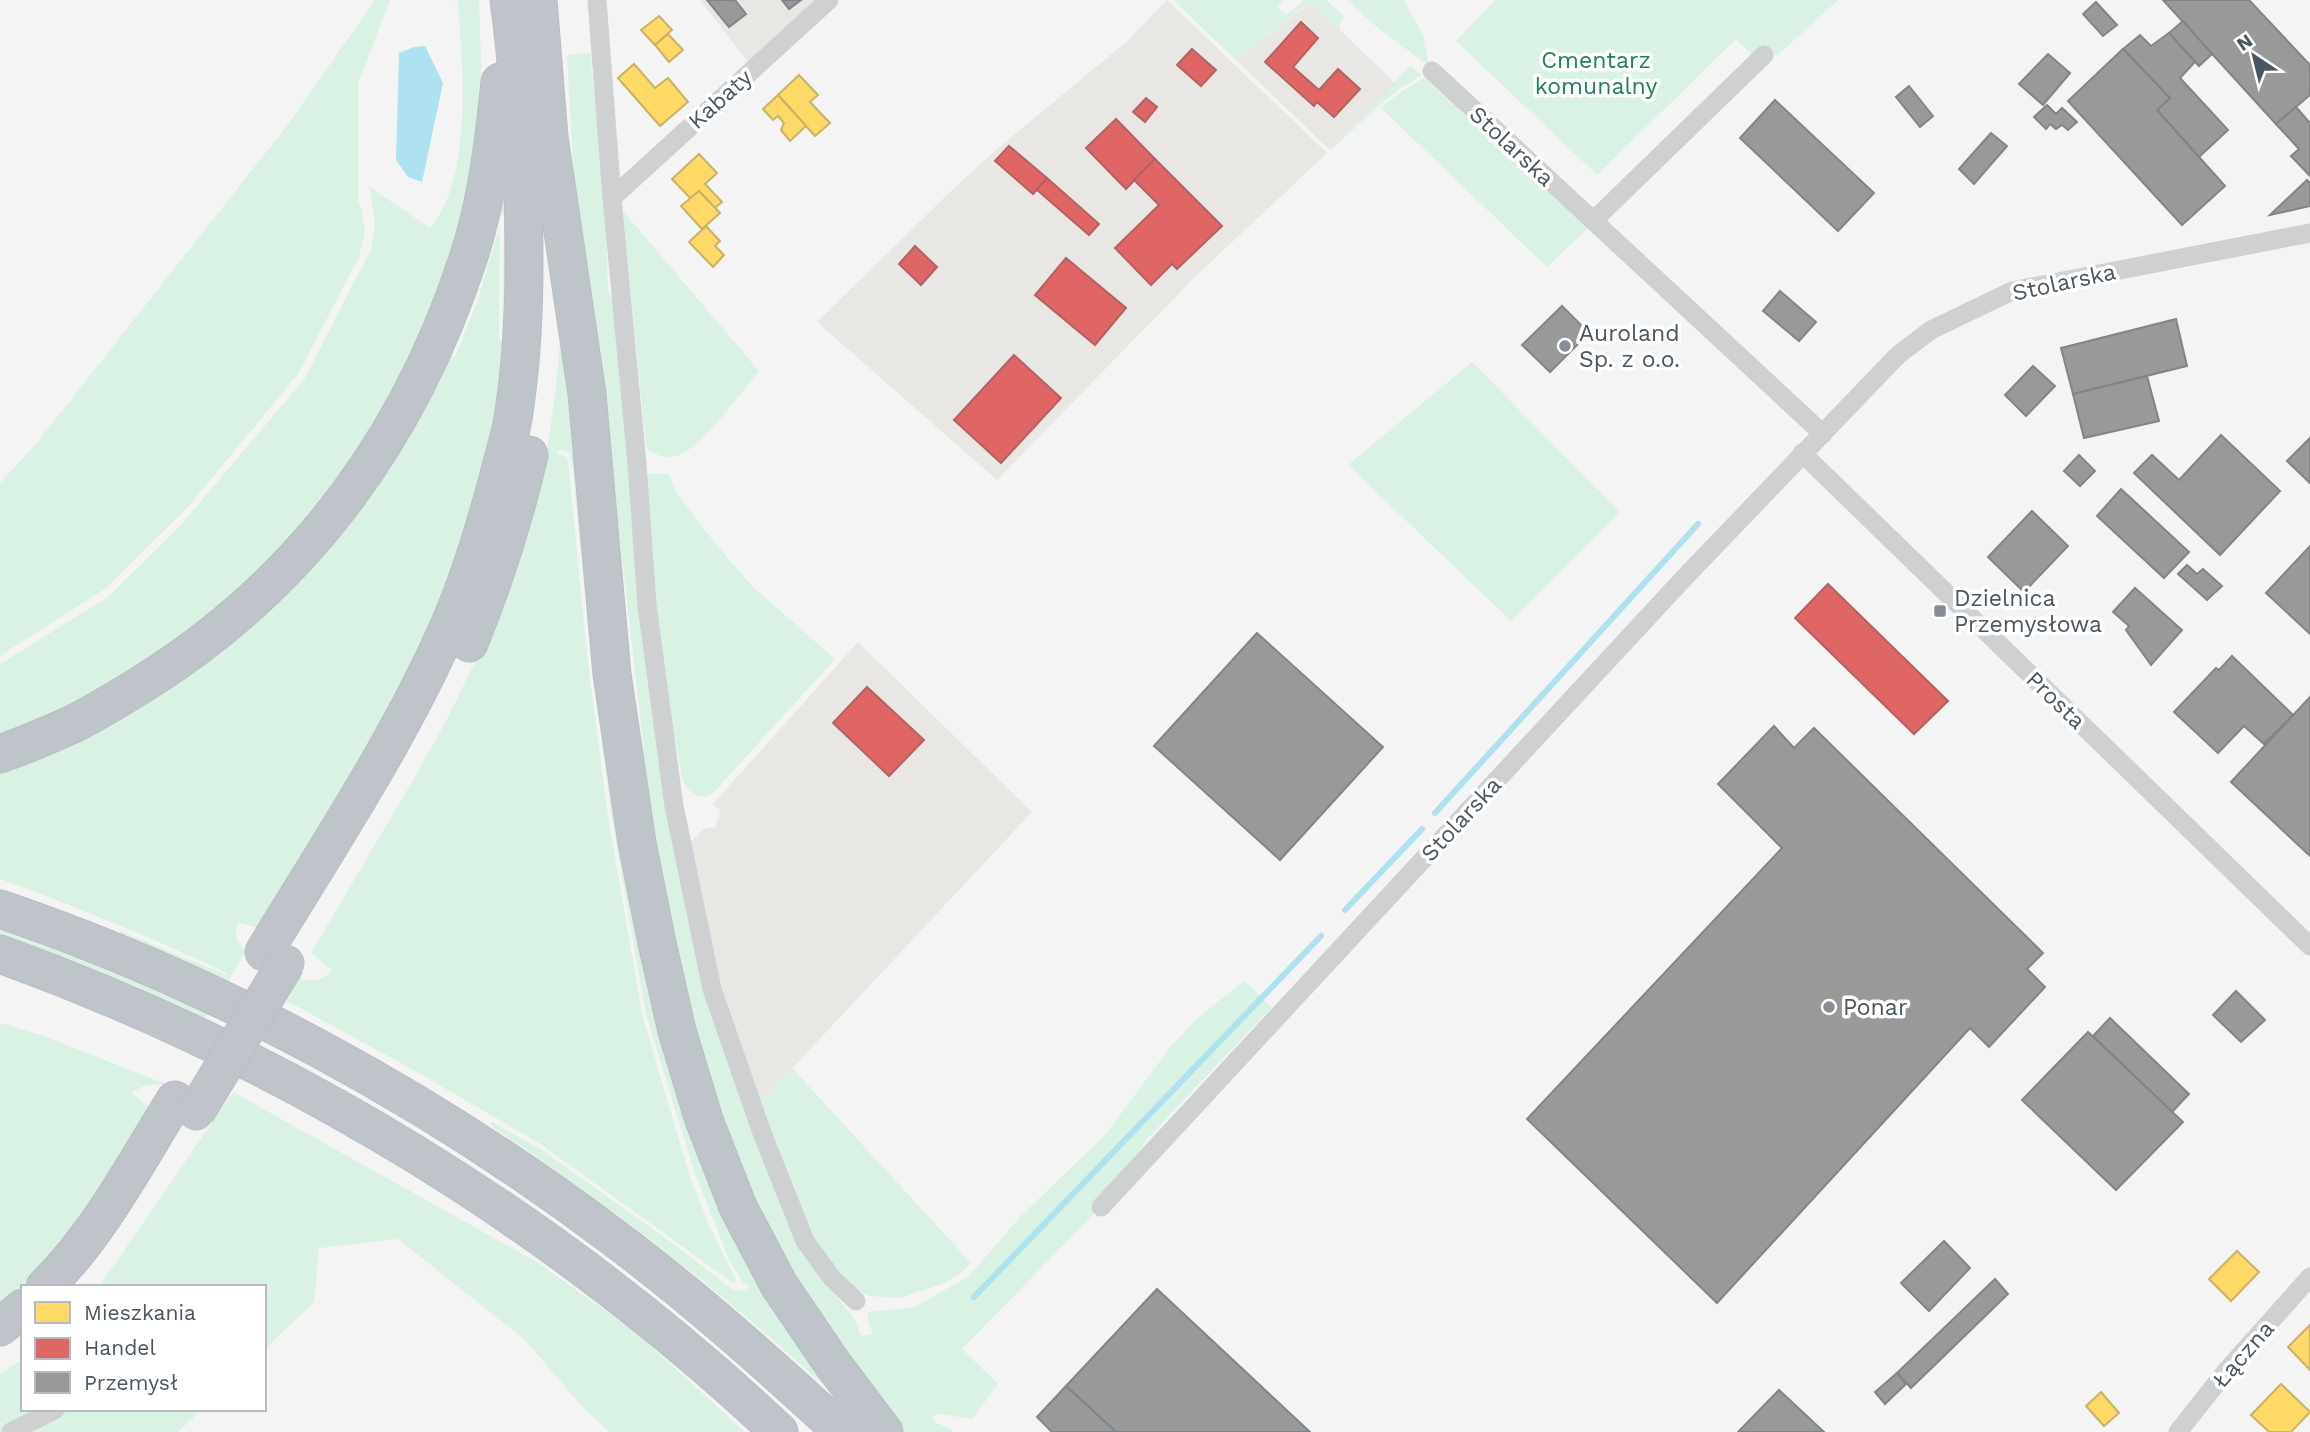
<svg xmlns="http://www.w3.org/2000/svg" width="2310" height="1432" font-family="'Work Sans',sans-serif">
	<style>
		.commercial { fill: #e8e7e3 }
		.green { fill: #d9f2e3; fill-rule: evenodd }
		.water { fill: #aee2f0 }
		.homes { fill: #ffd966; stroke: #c9b264; stroke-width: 2 }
		.shops { fill: #e06666; stroke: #b36164; stroke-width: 2 }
		.industry { fill: #999; stroke: #818588; stroke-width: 2 }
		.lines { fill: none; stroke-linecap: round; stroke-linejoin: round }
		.stream { stroke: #aee2f0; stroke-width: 6 }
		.highway-casing { stroke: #b9bec3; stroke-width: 39 }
		.street { stroke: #ced0d2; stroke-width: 19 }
		.highway { stroke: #bec4c9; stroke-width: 37 }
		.highway-bridge-casing { stroke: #b9bec3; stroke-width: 39; stroke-linecap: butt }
		.highway-bridge { stroke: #bec4c9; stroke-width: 37 }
		.poi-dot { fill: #868d94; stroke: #fff; stroke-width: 2.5 }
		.labels { text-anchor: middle; stroke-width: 7; stroke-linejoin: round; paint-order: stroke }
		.park-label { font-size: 23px; fill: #17864f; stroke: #fff }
		.street-label { font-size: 23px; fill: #4a5661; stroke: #fff }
		.poi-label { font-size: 23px; fill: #4a5661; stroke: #fff; text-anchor: start }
	</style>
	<rect width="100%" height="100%" fill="#f4f4f4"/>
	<!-- commercial -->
	<g class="commercial">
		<polygon points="700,0 824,0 752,67"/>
		<polygon points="1167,0 1327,153 1196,276 997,480 817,322 952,190 997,149 1125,43"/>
		<polygon points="1311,2 1396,84 1329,149 1236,60"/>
		<polygon points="858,642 1032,812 757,1106 715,989 690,842 704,829 715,827 721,809 712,805"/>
	</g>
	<!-- green -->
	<g class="green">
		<polygon points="375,0 390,0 358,84 358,201 362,211 365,232 359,257 298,374 187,508 106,588 0,656 0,483 35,445 286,127"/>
		<path d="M451 0H479L482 86 468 208 415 348 351 463 303 529 232 602 123 684 0 739V664L108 597 181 525 305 378 372 247 375 223 370 187 430 228C474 176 462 64 458 1Z"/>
		<polygon points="1173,0 1283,0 1277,7 1286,15 1304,0 1326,0 1345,17 1340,23 1340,30 1310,2 1236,60"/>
		<polygon points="1347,0 1404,0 1423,35 1429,66 1377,27"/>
		<polygon points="1495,0 1838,0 1778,55 1751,54 1736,39 1597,175 1456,41"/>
		<polygon points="590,53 605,198 608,290 621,316 674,849 806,1254 856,1322 861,1336 873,1334 867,1317 869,1312 913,1308 969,1276 1021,1216 1105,1135 1172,1045 1200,1016 1244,981 1260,996 971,1298 973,1300 1263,999 1272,1007 1146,1140 1140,1151 1090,1206 1096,1212 962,1349 998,1384 972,1419 940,1414 933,1416 934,1422 950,1428 954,1432 898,1432 788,1283 710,1104 635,752 644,750 615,496 600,346 574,178 567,55"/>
		<polygon points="1410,66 1422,75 1401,88 1377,107 1331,150 1329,149 1395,85 1394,83"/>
		<polygon points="1424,78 1588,228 1547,267 1381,108 1402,91"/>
		<path d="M504 132 513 298 485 486 415 670 263 929 238 923C233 935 237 943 246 951L228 982 119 934 121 931 226 975 227 973C152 938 78 907 0 879V763L26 754 345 515ZM496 214 504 215 502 339H499L500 225 478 299 455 357 452 355 475 298 498 218Z"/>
		<path d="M623 211 759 371C742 391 707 440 685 452 672 460 656 458 646 447Z"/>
		<path d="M561 333 637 930 843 1404C734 1300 615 1209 490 1125L492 1122 542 1150 675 1245 732 1289 743 1291 749 1287 747 1283 744 1284 730 1262 694 1171 646 1014 611 813 591 657 573 472 570 454 564 450 557 451 558 455 565 456 568 460 587 655 607 810 642 1014 688 1171 708 1223 736 1281 733 1283 542 1145 417 1072 287 1001 299 977C312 985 323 980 332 970L311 953 412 782 446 721 480 652 547 451 555 395Z"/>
		<polygon points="1472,362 1620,512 1511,621 1348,465"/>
		<polygon points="645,474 669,474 675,491 715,543 752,586 835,659 713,793 705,797 697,796 685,786 682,776 658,655"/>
		<polygon points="0,924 210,1011 202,1023 0,940"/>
		<path d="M0 1023 41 1035 166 1084C152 1084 143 1084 132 1093L153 1110 43 1271 26 1287H23V1290L0 1311Z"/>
		<polygon points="792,1068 971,1263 961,1273 943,1284 899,1298 869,1296 849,1286 807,1239 757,1106"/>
		<polygon points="233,1092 537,1262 634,1331 745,1432 609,1432 579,1403 525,1340 398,1239 319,1248 314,1302 264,1350 264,1287 99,1287"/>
		<polygon points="23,1359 23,1409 202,1409 178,1432 0,1432 0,1374"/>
	</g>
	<!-- water -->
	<polygon class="water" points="425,46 443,83 422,182 408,177 396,160 399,53 414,47"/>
	<!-- homes -->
	<g class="homes">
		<polygon points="659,16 672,30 655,45 641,30"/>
		<polygon points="668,34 683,50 669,62 655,45"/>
		<polygon points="634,64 655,88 668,78 688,102 660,126 618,78"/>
		<polygon points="799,75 818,95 810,102 830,123 815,136 778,95"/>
		<polygon points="778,95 806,126 790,141 781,130 784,123 778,116 773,120 763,109"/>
		<polygon points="699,154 717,173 705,184 722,202 715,208 699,191 690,198 672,179"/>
		<polygon points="699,191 720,213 702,229 681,206"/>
		<polygon points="706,226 720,241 715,246 724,255 713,267 689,242"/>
		<polygon points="2237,1251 2259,1272 2231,1301 2209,1279"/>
		<polygon points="2310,1325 2310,1370 2288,1347"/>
		<polygon points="2281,1384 2310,1412 2291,1432 2269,1432 2251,1415"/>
		<polygon points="2101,1392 2119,1413 2104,1426 2086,1406"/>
	</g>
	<!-- shops -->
	<g class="shops">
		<polygon points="1301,22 1318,38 1293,67 1319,90 1338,69 1360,89 1334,117 1317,102 1314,106 1265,62"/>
		<polygon points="1192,49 1216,70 1201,86 1177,65"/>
		<polygon points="1146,98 1157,107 1145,122 1133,112"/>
		<polygon points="1116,119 1155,159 1126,189 1086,148"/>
		<polygon points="1009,146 1047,178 1033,194 995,161"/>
		<polygon points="1155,159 1222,226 1177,269 1172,264 1151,285 1115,248 1159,205 1134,180"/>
		<polygon points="1047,178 1099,224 1089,235 1037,190"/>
		<polygon points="915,246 937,267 921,285 899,264"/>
		<polygon points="1066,258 1126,308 1095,345 1035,295"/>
		<polygon points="1014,355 1061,398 1001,463 954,420"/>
		<polygon points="1828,584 1948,701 1914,734 1795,618"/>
		<polygon points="867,687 924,740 889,776 833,723"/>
	</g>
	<!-- industry -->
	<g class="industry">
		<polygon points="707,0 735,0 746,14 729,27"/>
		<polygon points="782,0 801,0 789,9"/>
		<polygon points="2163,0 2249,0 2310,65 2310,95 2276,124"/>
		<polygon points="2096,2 2117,25 2103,36 2083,14"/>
		<polygon points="2183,21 2212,54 2199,66 2169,33"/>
		<polygon points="2169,33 2195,62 2180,78 2228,130 2199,157 2157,110 2170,98 2123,49 2140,35 2151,46"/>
		<polygon points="2123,49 2170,98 2157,110 2225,186 2182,225 2068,101"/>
		<polygon points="2048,54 2070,73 2043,105 2019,84"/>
		<polygon points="1909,86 1933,116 1920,127 1896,97"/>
		<polygon points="1775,100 1874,193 1838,231 1740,138"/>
		<polygon points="2047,105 2056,114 2062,108 2077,122 2068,130 2062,125 2056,129 2050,124 2046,129 2034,117"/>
		<polygon points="2296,107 2310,123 2310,176 2291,156 2299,149 2276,124"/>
		<polygon points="1991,133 2007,146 1974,184 1959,169"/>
		<polygon points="2307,180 2310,183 2310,206 2270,215"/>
		<polygon points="1780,291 1816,322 1799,341 1763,311"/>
		<polygon points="1562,306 1589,333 1550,372 1522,345"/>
		<polygon points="2176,319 2187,366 2073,394 2061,348"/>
		<polygon points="2033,366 2055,386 2026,416 2005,395"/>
		<polygon points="2147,376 2159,421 2084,438 2073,394"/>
		<polygon points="2221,435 2280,491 2220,555 2134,473 2152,455 2179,480"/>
		<polygon points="2310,438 2310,483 2287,461"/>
		<polygon points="2079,455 2095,471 2080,486 2064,471"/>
		<polygon points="2121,489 2189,552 2164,578 2097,516"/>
		<polygon points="2032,511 2068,546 2024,592 1988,557"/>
		<polygon points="2310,546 2310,634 2266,593"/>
		<polygon points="2187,565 2197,574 2203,569 2222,586 2207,600 2178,574"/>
		<polygon points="2135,588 2182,630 2151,665 2126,630 2129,626 2113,612"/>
		<polygon points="1257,633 1383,747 1280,860 1154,746"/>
		<polygon points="2232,656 2293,715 2264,744 2244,726 2218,753 2174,712 2216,668 2219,670"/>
		<polygon points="2310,697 2310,856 2231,782"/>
		<polygon points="1774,726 1794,748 1814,728 2043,953 2027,969 2045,987 1989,1047 1970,1028 1717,1303 1527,1119 1782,848 1718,784"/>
		<polygon points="2236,991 2265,1020 2241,1042 2213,1015"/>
		<polygon points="2110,1018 2189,1094 2172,1112 2093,1036"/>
		<polygon points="2088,1032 2183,1122 2116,1190 2022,1100"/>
		<polygon points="1944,1241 1970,1268 1929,1311 1901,1283"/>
		<polygon points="1995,1279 2008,1294 1911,1388 1897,1373"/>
		<polygon points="1157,1289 1310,1432 1116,1432 1066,1386"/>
		<polygon points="1897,1373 1906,1384 1885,1404 1875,1392"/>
		<polygon points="1066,1386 1116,1432 1052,1432 1037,1417"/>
		<polygon points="1779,1390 1824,1432 1738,1432"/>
	</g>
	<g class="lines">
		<!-- stream -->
		<g class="stream">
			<polyline points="1435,813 1698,524"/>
			<polyline points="1345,910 1422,829"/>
			<polyline points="974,1297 1321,936"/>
		</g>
		<!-- highway casing -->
		<g class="highway-casing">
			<g id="highway">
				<polyline points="538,0 549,137 587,394 612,674 637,843 657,943 677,1031 704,1120 738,1207 779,1285 832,1363 884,1432"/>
				<path d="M469 643C494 582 514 520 529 455"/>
				<path d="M0 754C25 745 49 735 73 724 99 711 123 696 147 681 305 581 410 436 468 259 487 202 494 141 500 82"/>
				<path d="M0 909C218 983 434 1101 617 1240 696 1299 770 1365 842 1432"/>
				<path d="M264 952C327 848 395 746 445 635 468 585 484 531 498 479 503 457 511 435 514 412 525 340 525 268 523 195 522 130 518 65 509 0"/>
				<path d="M0 954C288 1058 556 1222 779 1432"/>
				<path d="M45 1287C99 1234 135 1164 175 1100"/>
				<polyline points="0,1327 23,1308"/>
			</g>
		</g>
		<!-- street -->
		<g class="street">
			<polyline points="597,0 612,198 637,464 647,605 674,806 712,989 762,1133 805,1241 832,1278 856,1301"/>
			<polyline points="1432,71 1823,434"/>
			<polyline points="612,198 829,0"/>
			<polyline points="1593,221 1764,55"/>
			<polyline points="1802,453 2310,946"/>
			<polyline points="1101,1207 1684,578 1898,355 1931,330 2012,291 2310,233"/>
			<polyline points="11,1432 56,1409"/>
			<polyline points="2178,1432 2227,1370 2310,1277"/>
		</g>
		<!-- highway -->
		<use href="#highway" class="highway"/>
		<!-- highway-bridge casing -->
		<g class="highway-bridge-casing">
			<polyline id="highway-bridge" points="196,1112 286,963"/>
		</g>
		<!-- highway-bridge -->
		<use href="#highway-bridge" class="highway-bridge"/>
	</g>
	<!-- markers -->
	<g class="poi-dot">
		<circle cx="1565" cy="346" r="7"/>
		<rect x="1933" y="604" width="14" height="14" rx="3.5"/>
		<circle cx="1829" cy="1007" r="7"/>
	</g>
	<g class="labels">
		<!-- park labels -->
		<g class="park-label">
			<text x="1596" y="68">Cmentarz<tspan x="1596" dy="26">komunalny</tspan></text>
		</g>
		<!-- street labels -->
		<g class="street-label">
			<text transform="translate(720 99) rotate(-42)" y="8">Kabaty</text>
			<text transform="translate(1512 146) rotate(43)" y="8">Stolarska</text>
			<text transform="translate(2064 282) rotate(-12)" y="8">Stolarska</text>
			<text transform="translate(2056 700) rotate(44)" y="8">Prosta</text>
			<text transform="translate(1461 819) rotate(-47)" y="8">Stolarska</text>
			<text transform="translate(2243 1354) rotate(-49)" y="8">Łączna</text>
		</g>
		<!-- poi labels -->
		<g class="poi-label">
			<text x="1579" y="341">Auroland<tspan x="1579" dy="26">Sp. z o.o.</tspan></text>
			<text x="1954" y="606">Dzielnica<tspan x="1954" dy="26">Przemysłowa</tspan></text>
			<text x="1843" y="1015">Ponar</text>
		</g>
	</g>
	<!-- legend -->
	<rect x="21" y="1285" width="245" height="126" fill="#ffffff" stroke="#b7bbc0" stroke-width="2"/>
	<rect x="35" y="1302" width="35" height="21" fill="#ffd966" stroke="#b7bbc0" stroke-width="2"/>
	<text x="84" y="1320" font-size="21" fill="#4a5661">Mieszkania</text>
	<rect x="35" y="1338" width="35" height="21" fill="#e06666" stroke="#b7bbc0" stroke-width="2"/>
	<text x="84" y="1355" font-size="21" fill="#4a5661">Handel</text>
	<rect x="35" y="1372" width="35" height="21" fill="#999999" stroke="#b7bbc0" stroke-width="2"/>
	<text x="84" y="1390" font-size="21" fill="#4a5661">Przemysł</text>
	<!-- north arrow -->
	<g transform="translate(2254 56) rotate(325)" stroke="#ffffff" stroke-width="5" paint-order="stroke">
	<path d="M0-5L12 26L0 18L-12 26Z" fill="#4a5661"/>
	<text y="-10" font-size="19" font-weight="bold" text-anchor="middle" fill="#4a5661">N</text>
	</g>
</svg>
